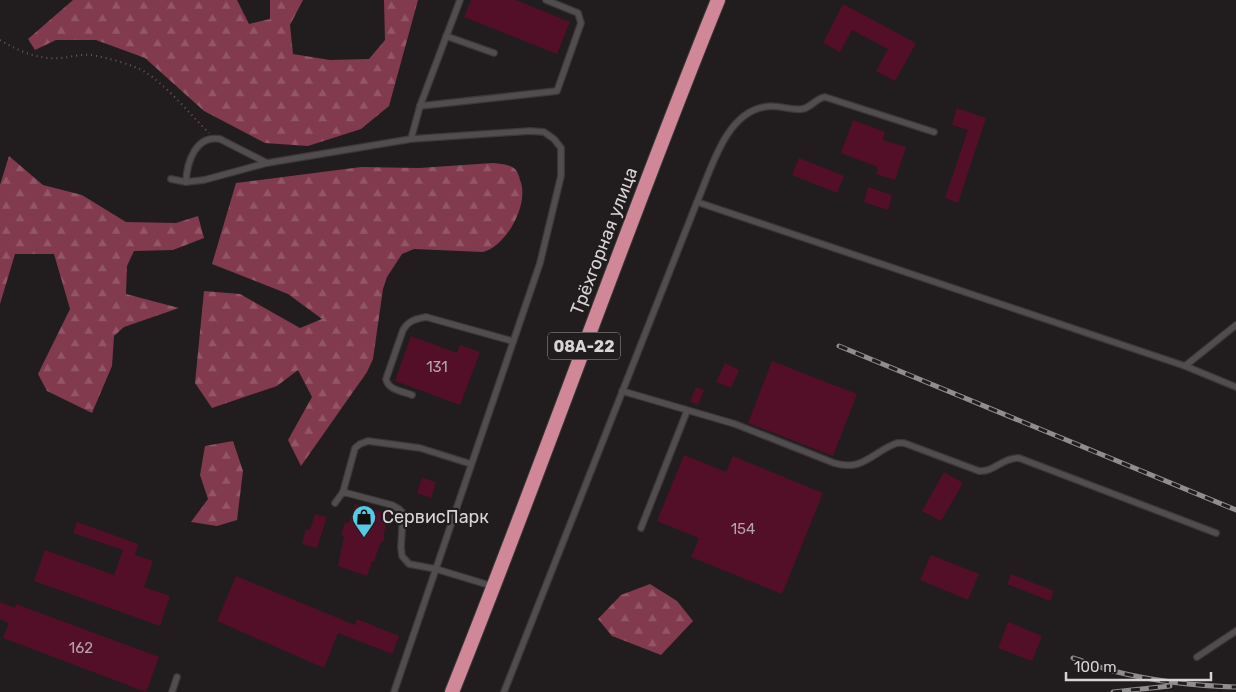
<svg xmlns="http://www.w3.org/2000/svg" width="1236" height="692" font-family="Rubik,sans-serif">
	<style>
		.forest { fill: url(#forest-firs) }
		.building { fill: #530f28 }
		.lines { fill: none; stroke-linecap: round; stroke-linejoin: round }
		.service-casing { stroke: #3c3839; stroke-width: 8 }
		.trunk-casing { stroke: #3c3839; stroke-width: 16 }
		.path { stroke: #635e5f; stroke-width: 2; stroke-dasharray: 1 4; stroke-linecap: butt }
		.service { stroke: #514c4d; stroke-width: 5.5 }
		.trunk { stroke: #d08899; stroke-width: 14 }
		.rail-casing { stroke: #908d8e; stroke-width: 5 }
		.rail { stroke: #211c1d; stroke-width: 3; stroke-dasharray: 9; stroke-linecap: butt }
		.labels { text-anchor: middle; stroke-width: 4.5; stroke-linejoin: round; paint-order: stroke }
		.number-label { font-size: 15px; fill: #b6a3aa }
		.shield { fill: #211c1d; stroke: #a09d9e; stroke-width: 1 }
		.shield-label { font-size: 16px; font-weight: bold; fill: #d7d4d5 }
		.street-label { font-size: 18px; fill: #d7d4d5; stroke: #211c1d }
		.poi-label { font-size: 18px; fill: #d7d4d5; stroke: #211c1d; text-anchor: start }
	</style>
	<defs>
		<pattern id="forest-firs" width="22" height="20" patternUnits="userSpaceOnUse" patternTransform="scale(1.25)"><rect width="22" height="20" fill="#823a4f"/><path d="M5 1l3.5 6h-7zM16 11l3.5 6h-7z" fill="#935667"/></pattern>
	</defs>
	<rect width="100%" height="100%" fill="#211c1d"/>
	<!-- forest -->
	<g class="forest">
		<polygon points="73,0 237,0 249,24 270,19 270,0 303,0 290,25 293,54 330,60 369,59 385,40 384,0 418,0 389,106 361,129 308,146 265,143 204,111 145,58 96,40 56,40 35,50 28,39"/>
		<polygon points="9,156 43,185 82,195 126,222 176,223 198,216 204,238 173,250 134,251 127,266 126,294 179,308 124,327 114,336 112,366 92,413 47,391 38,374 70,309 54,254 15,254 0,304 0,185"/>
		<path d="M493 163C501 164 509 164 515 169 518 172 519 176 520 180 530 203 507 246 483 252L414 249 402 254 387 277 383 289 373 359 367 372 301 466 288 440 312 397 298 370 277 386 212 408 195 383 204 291 240 294 300 328 322 319 288 294 212 264 236 183 361 167 419 168Z"/>
		<polygon points="233,441 243,471 237,520 217,526 191,522 208,499 200,475 205,446"/>
		<polygon points="650,584 677,601 693,621 661,655 612,636 598,619 621,595"/>
	</g>
	<!-- building -->
	<g class="building">
		<polygon points="471,0 516,0 570,22 557,54 464,17"/>
		<polygon points="843,4 916,43 895,81 876,71 888,49 852,30 840,52 823,43"/>
		<polygon points="957,108 986,118 958,203 945,198 968,130 952,125"/>
		<polygon points="853,120 885,132 883,140 906,147 895,180 876,174 878,167 841,153"/>
		<polygon points="799,158 844,176 837,193 792,175"/>
		<polygon points="868,187 892,195 888,210 864,202"/>
		<polygon points="411,336 457,353 460,345 480,352 460,405 395,381"/>
		<polygon points="772,361 857,394 833,456 748,423"/>
		<polygon points="725,363 739,370 731,388 716,382"/>
		<polygon points="696,387 704,390 698,405 690,401"/>
		<polygon points="684,455 726,472 733,456 823,493 782,594 691,557 699,538 657,521"/>
		<polygon points="944,472 963,483 941,521 922,511"/>
		<polygon points="422,478 436,482 431,498 417,493"/>
		<polygon points="355,504 389,514 384,533 384,540 379,546 374,562 372,561 367,576 338,566 344,536 341,535 345,522 349,523"/>
		<polygon points="315,514 327,517 317,548 302,544 306,529 310,530"/>
		<polygon points="77,522 138,544 135,555 153,561 144,587 170,596 160,626 34,581 45,550 114,575 123,550 73,533"/>
		<polygon points="931,555 979,574 968,600 920,580"/>
		<polygon points="1011,574 1054,591 1050,601 1007,584"/>
		<polygon points="236,576 355,625 357,619 399,636 392,654 338,633 324,668 217,621"/>
		<polygon points="0,602 15,608 16,604 159,657 146,692 3,638 9,623 0,619"/>
		<polygon points="1008,622 1042,636 1032,661 998,648"/>
	</g>
	<g class="lines">
		<!-- service casing -->
		<g class="service-casing">
			<g id="service">
				<polyline points="446,36 494,53"/>
				<polyline points="420,106 557,91 581,23 578,13 546,0"/>
				<polyline points="411,139 420,106 460,0"/>
				<polyline points="171,179 186,182 204,180 267,163 411,139 530,131 544,132 554,139 561,148 561,176 540,263 394,692"/>
				<path d="M186 182C187 161 196 135 220 139L267 163"/>
				<polyline points="697,202 1185,366 1236,325"/>
				<polyline points="1185,366 1236,387"/>
				<path d="M622 391 735 424 834 463C863 472 872 452 897 443H904L979 471C995 472 1001 458 1019 458L1216 533"/>
				<path d="M412 395C402 391 388 390 386 379L403 330C409 320 416 319 426 317L512 341"/>
				<polyline points="343,492 355,448 360,444 368,441 420,448 471,464"/>
				<polyline points="335,503 343,492 392,505 399,509 403,513 401,547 402,556 409,564 436,569 492,586"/>
				<polyline points="641,528 687,411"/>
				<polyline points="1197,657 1236,631"/>
				<polyline points="172,692 177,677"/>
				<path d="M504 692 697 202C711 170 725 114 764 107 778 104 791 111 802 109 811 108 816 98 825 97L934 132"/>
			</g>
		</g>
		<!-- trunk casing -->
		<g class="trunk-casing">
			<path id="trunk" d="M452 692C544 463 625 229 718 0"/>
		</g>
		<!-- path -->
		<path class="path" d="M0 40C18 51 39 60 61 58 71 57 81 54 91 55 104 57 135 65 145 72 166 85 191 115 209 133"/>
		<!-- service -->
		<use href="#service" class="service"/>
		<!-- trunk -->
		<use href="#trunk" class="trunk"/>
		<!-- rail casing -->
		<g class="rail-casing">
			<g id="rail">
				<polyline points="839,346 1236,510"/>
				<path d="M1073 658C1086 662 1100 668 1113 671 1153 681 1195 686 1236 687"/>
				<polyline points="1113,692 1170,686"/>
			</g>
		</g>
		<!-- rail -->
		<use href="#rail" class="rail"/>
	</g>
	<!-- icons -->
	<defs>
		<g id="shop-pin" transform="scale(1.25)"><path d="M0 17L-7.5 6A9.5 9.5 0 1 1 7.5 6Z" fill="#57c9e2" stroke="#211c1d"/><path d="M-5-2.5h2.3a2.7 3.5 0 0 1 5.4 0H5L5.5 6h-11ZM-1.5-2.5h3a1.5 2.3 0 0 0-3 0Z" fill="#111"/></g>
	</defs>
	<g fill-rule="evenodd">
		<use href="#shop-pin" x="364" y="517"/>
	</g>
	<g class="labels">
		<!-- number labels -->
		<g class="number-label">
			<text x="437" y="372">131</text>
			<text x="743" y="534">154</text>
			<text x="81" y="653">162</text>
		</g>
		<!-- shield labels -->
		<rect class="shield" x="548" y="332.5" width="72" height="27" rx="4"/>
		<g class="shield-label">
			<text x="584" y="352">08А-22</text>
		</g>
		<!-- street labels -->
		<g class="street-label">
			<text transform="translate(604 241) rotate(-69)" y="6">Трёхгорная улица</text>
		</g>
		<!-- poi labels -->
		<g class="poi-label">
			<text x="382" y="523">СервисПарк</text>
		</g>
	</g>
	<!-- scale -->
	<path d="M1066 672v8h145v-8" fill="none" stroke="#d7d4d5" stroke-width="2.5"/>
	<text x="1074" y="672" font-size="15" fill="#d7d4d5" stroke="#211c1d" stroke-width="4" paint-order="stroke">100 m</text>
</svg>
